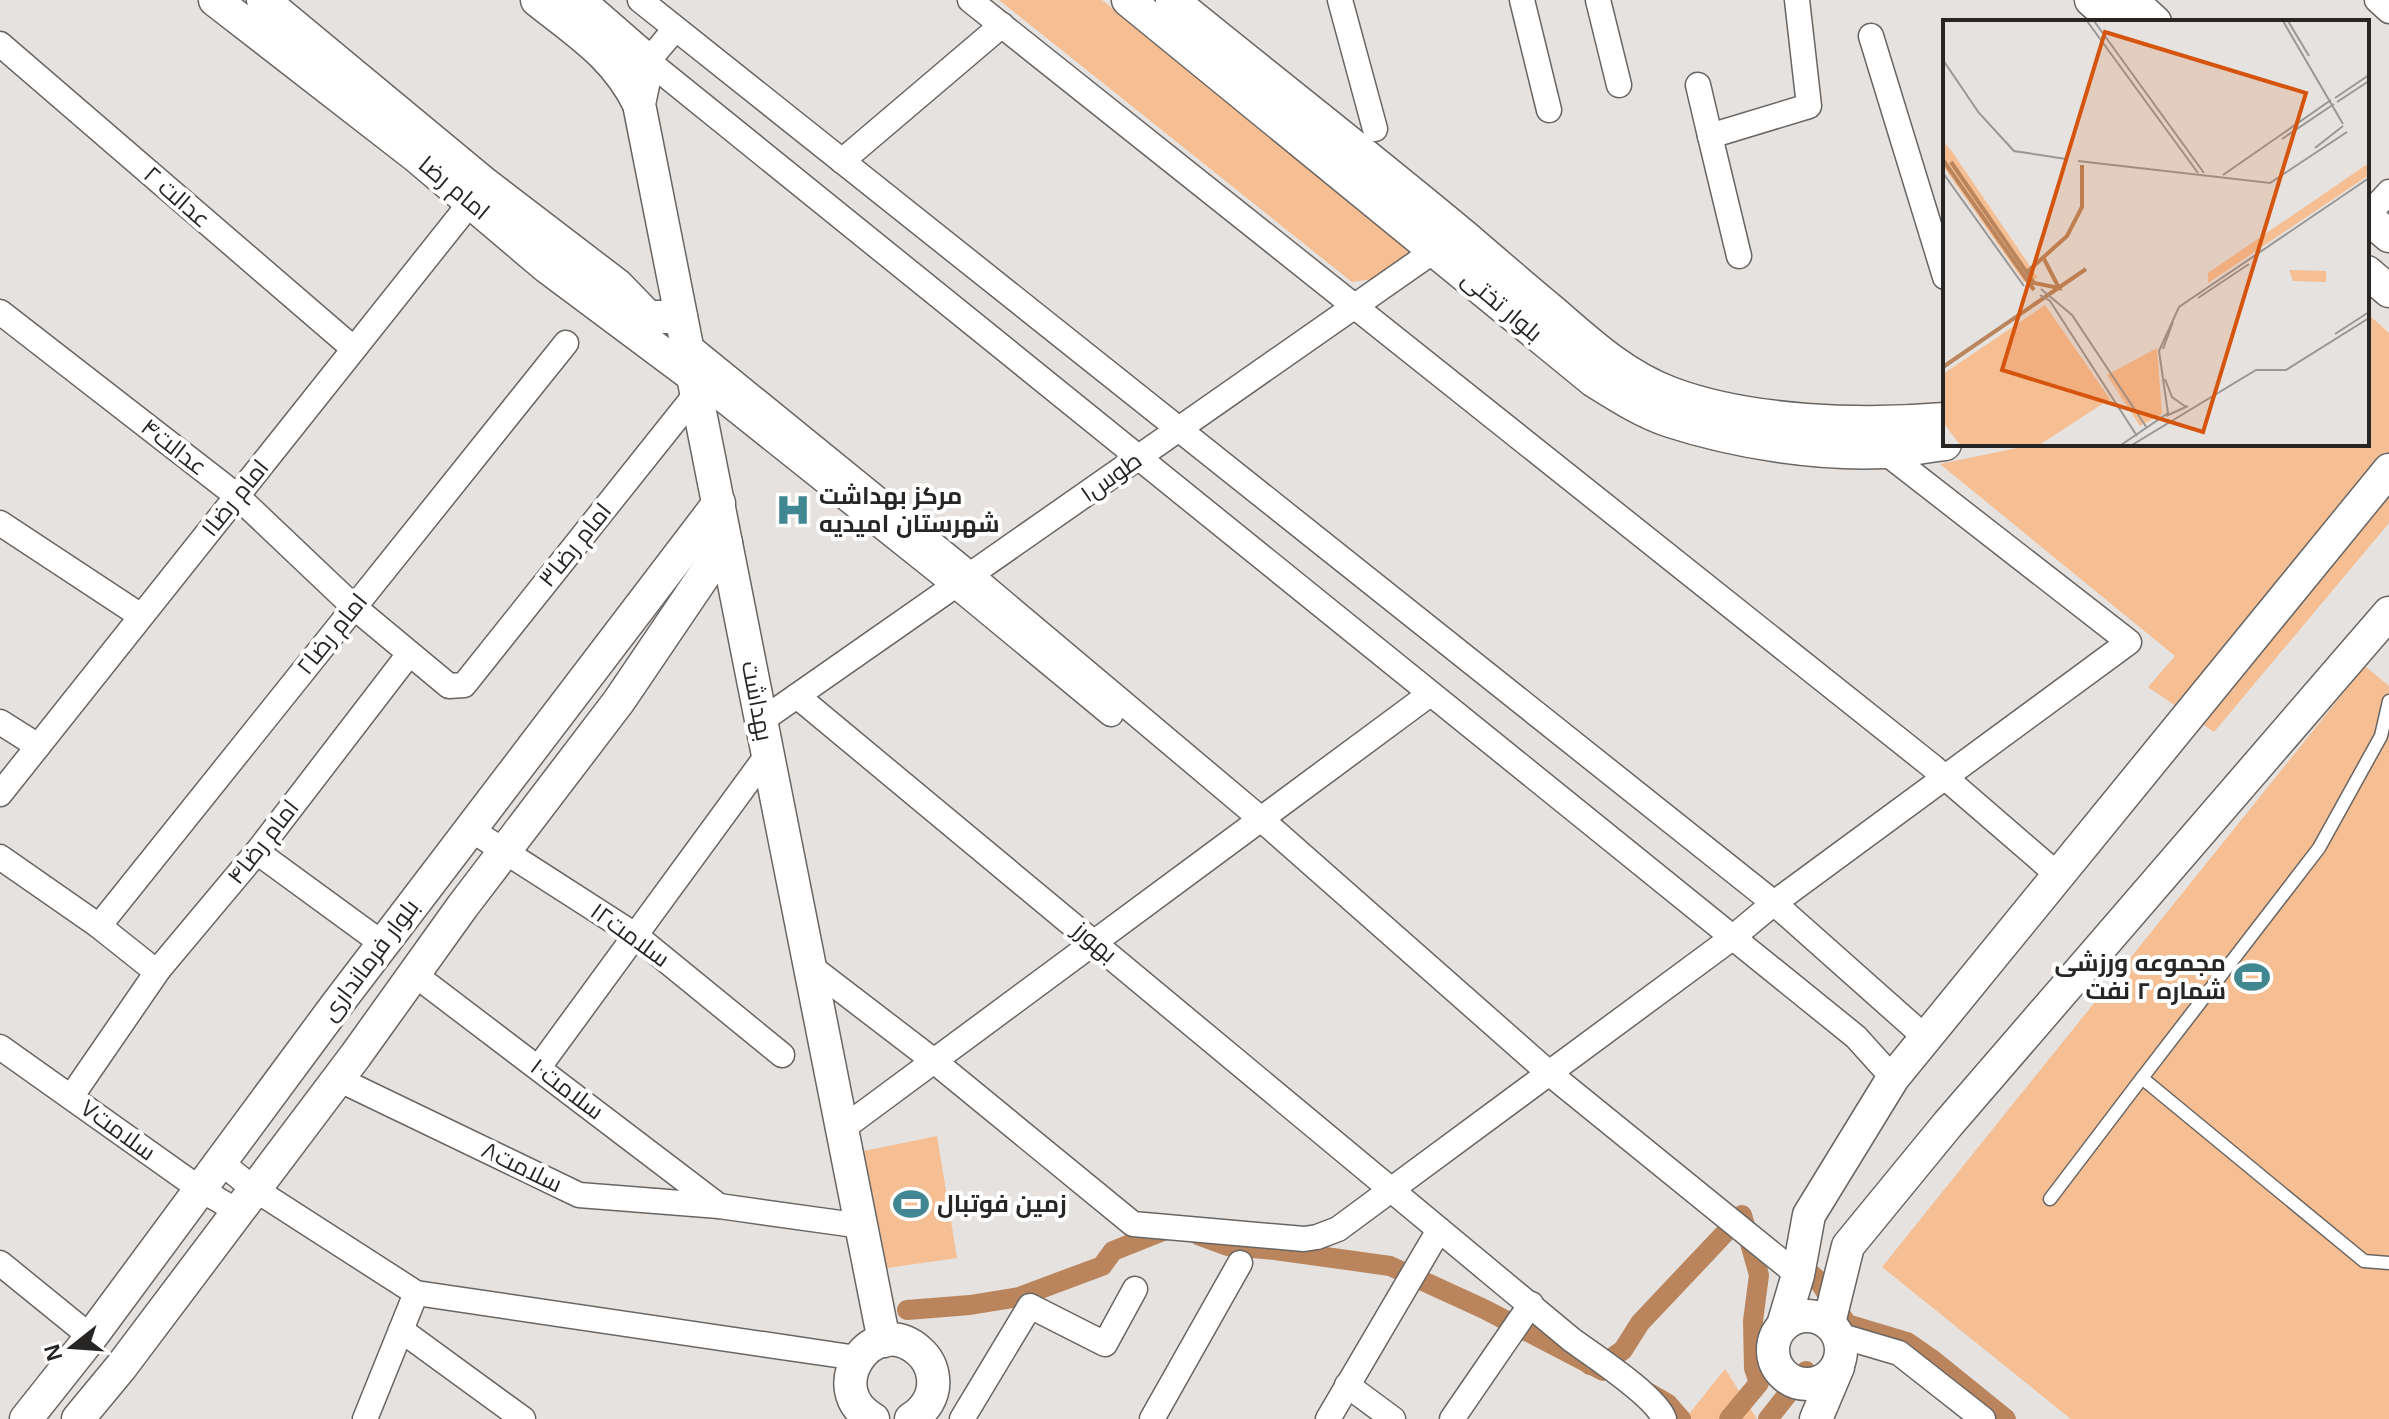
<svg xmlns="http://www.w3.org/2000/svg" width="2389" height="1419" font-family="Arial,Cairo,sans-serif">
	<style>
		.green { fill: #f6be93 }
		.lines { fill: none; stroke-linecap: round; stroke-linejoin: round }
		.canal { stroke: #ba855c; stroke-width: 20 }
		.lane-casing { stroke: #686563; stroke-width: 15 }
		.street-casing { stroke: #686563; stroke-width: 27 }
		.secondary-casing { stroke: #686563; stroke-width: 35 }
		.lane { stroke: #fff; stroke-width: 12 }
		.street { stroke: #fff; stroke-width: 24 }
		.secondary { stroke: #fff; stroke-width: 32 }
		.labels { text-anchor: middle; stroke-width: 8; stroke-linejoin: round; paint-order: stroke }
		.street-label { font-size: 24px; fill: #272625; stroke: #fff }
		.poi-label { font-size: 24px; font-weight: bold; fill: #272625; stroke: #fff; text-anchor: start }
		.inset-river { fill: none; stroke: #ba855c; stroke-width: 4 }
		.inset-road { fill: none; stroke: #999795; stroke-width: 2 }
		.view { fill: #d5540e; fill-opacity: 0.15; stroke: #d5540e; stroke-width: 4 }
		.inset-edge { fill: none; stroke: #272625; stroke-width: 4 }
	</style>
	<rect width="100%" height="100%" fill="#e5e2df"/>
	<!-- green -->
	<g class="green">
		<polygon points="999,0 1102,0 1421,259 1394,276 1352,282"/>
		<polygon points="2367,313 2389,333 2389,523 2214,732 2148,687 2175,656 1940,464 2037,444 2367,444"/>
		<polygon points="2365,666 2389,686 2389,1419 2071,1419 1882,1267"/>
		<polygon points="937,1136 957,1258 887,1268 864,1151"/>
		<polygon points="1725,1369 1757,1419 1685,1419"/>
	</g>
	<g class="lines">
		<!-- canal -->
		<g class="canal">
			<polyline points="1198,1235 1228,1246 1275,1250 1390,1266 1484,1309 1603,1371"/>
			<polyline points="1794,1259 1818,1280 1847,1324 1907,1342 1933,1360 2006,1419"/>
			<polyline points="907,1310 970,1305 1019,1297 1102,1266 1113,1251 1168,1229"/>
			<polyline points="1590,1365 1609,1360 1623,1350 1640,1323 1742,1215 1759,1275 1753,1321 1754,1368 1759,1383 1729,1419"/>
			<polyline points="1649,1393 1668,1404 1681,1419"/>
			<polyline points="1768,1419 1806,1371"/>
		</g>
		<!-- lane casing -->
		<g class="lane-casing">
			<g id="lane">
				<polyline points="2389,701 2381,736 2319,848 2142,1078 2364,1261 2389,1263"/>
				<polyline points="2050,1199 2142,1078"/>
			</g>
		</g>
		<!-- street casing -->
		<g class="street-casing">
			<g id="street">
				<polyline points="640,0 1774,903 1926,1038"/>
				<polyline points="970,0 1933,767 2058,875"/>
				<polyline points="1340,0 1375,129"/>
				<polyline points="1522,0 1549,110"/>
				<polyline points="1598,0 1619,85"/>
				<polyline points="2377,0 2389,11"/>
				<polyline points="675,29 648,61 1856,1037 1893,1078"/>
				<polyline points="1871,36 1945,277"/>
				<polyline points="0,44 354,349"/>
				<polyline points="1698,85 1710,136"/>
				<polyline points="842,161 1002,25"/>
				<polyline points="2367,216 2389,192"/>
				<polyline points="1739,256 1710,136 1809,106 1797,0"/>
				<polyline points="0,312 237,496 354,607 449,686 464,685 696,394"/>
				<polyline points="687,344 971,575 1261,819 1549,1073 1798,1275"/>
				<polyline points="693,376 955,585 1111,714"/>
				<polyline points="0,523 141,616"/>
				<path d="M797 696 1572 1340C1594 1356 1656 1396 1664 1419"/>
				<polyline points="761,721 1448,241"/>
				<polyline points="0,722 38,746"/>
				<polyline points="0,794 471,202"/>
				<polyline points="470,829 635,935 782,1055"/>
				<polyline points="257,852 383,944"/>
				<polyline points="0,857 99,926 153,969 159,969 257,852 409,654"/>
				<polyline points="99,926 566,343"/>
				<polyline points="810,966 934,1061 1133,1224 1304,1239 1317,1237 1338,1229 1732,938 1774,903 2129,642 1885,452"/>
				<polyline points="414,974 719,1206"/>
				<polyline points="0,1047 200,1189 237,1211"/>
				<polyline points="539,1067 768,754"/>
				<polyline points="338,1079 579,1195 719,1206 862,1226"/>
				<polyline points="71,1097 159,969"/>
				<polyline points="842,1129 1430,694"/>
				<polyline points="219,1161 253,1188 416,1293 857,1358"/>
				<polyline points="0,1263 91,1337"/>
				<polyline points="401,1330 523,1419"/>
				<polyline points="1838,1335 1899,1353 1983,1419"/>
				<polyline points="1347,1385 1393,1419"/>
				<polyline points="365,1419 416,1293"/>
				<polyline points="962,1419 1030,1306 1105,1344 1135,1289"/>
				<polyline points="1152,1419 1240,1263"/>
				<polyline points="1328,1419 1439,1230"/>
				<polyline points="1452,1419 1531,1304"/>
			</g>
		</g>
		<!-- secondary casing -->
		<g class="secondary-casing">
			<g id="secondary">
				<polyline points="215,0 416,156 547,267 693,376"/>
				<polyline points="263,0 485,184 617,285 648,317 681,317"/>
				<path d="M537 0C578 33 615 55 639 104"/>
				<polyline points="578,0 648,61 639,104 884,1341"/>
				<path d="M1128 0 1594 381C1618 396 1643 412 1670 421 1735 442 1816 455 1884 452 1904 451 1925 446 1945 444"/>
				<path d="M1172 0C1269 79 1368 156 1464 236 1493 261 1522 286 1552 311 1589 343 1623 375 1670 393 1750 423 1861 426 1945 419"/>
				<polyline points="2091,0 2116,22"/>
				<polyline points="2131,0 2155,22"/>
				<polyline points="2367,217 2389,236"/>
				<polyline points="2367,272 2389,291"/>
				<circle cx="1807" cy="1350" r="34"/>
				<polyline points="1829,1323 1848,1246 1948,1124 2389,613"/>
				<polyline points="1783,1325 1798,1275 1809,1215 1893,1078 2389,470"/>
				<polyline points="26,1419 91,1337 335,1007 719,503"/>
				<polyline points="78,1419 121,1367 356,1055 462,907 619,701 726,543"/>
				<path d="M873 1419C819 1389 873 1310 919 1351 927 1358 932 1368 933 1378 935 1396 925 1410 911 1419"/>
				<polyline points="1816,1419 1838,1367"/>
			</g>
		</g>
		<!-- lane -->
		<use href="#lane" class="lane"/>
		<!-- street -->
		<use href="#street" class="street"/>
		<!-- secondary -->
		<use href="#secondary" class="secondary"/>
	</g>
	<!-- icons -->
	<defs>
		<g id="hospital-bare" transform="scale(2.76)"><path d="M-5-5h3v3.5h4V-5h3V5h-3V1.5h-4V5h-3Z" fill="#418792" stroke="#fff" stroke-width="2.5" paint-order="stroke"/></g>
		<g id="stadium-bare" transform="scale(2.76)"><path d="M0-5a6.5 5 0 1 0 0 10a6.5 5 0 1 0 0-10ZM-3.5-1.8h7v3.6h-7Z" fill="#418792" stroke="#fff" stroke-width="2.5" paint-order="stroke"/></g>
	</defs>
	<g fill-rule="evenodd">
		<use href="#hospital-bare" x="793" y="510"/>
		<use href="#stadium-bare" x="2252" y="977"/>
		<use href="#stadium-bare" x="911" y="1204"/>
	</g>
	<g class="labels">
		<!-- street labels -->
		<g class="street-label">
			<text transform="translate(454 188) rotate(40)" y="8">امام رضا</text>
			<text transform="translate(177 197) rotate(41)" y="8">عدالت ۲</text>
			<text transform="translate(1502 306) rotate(40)" y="8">بلوار تختی</text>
			<text transform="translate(174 447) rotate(38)" y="8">عدالت۴</text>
			<text transform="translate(1111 477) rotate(-35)" y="8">طوس۱</text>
			<text transform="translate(235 498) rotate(-51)" y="8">امام رضا۱</text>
			<text transform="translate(575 545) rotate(-51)" y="8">امام رضا۳</text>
			<text transform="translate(332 634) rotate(-51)" y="8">امام رضا۲</text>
			<text transform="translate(757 701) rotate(79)" y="8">بهداشت</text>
			<text transform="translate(263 842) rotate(-52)" y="8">امام رضا۴</text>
			<text transform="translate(630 935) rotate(36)" y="8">سلامت۱۲</text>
			<text transform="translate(1095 942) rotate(40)" y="8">بهورز</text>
			<text transform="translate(370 960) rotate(-53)" y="8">بلوار فرمانداری</text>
			<text transform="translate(567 1089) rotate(37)" y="8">سلامت۱۰</text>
			<text transform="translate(118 1130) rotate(36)" y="8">سلامت۷</text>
			<text transform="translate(522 1167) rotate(26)" y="8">سلامت۸</text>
		</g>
		<!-- poi labels -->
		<g class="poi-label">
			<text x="819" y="504">مرکز بهداشت<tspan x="819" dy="28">شهرستان امیدیه</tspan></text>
			<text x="2226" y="971" text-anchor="end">مجموعه ورزشی<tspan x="2226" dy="28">شماره ۲ نفت</tspan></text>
			<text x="937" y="1212">زمین فوتبال</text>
		</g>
	</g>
	<!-- overview -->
	<g transform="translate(1943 20)">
		<rect width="426" height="426" fill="#e5e2df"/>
		<path d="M0 122 8 130 95 258 81 262 0 146ZM426 143V155L265 263V253ZM346 250 383 251V262L350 261ZM102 285 167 379 96 425H17L0 402V354ZM214 328 219 394 197 406 164 355Z" fill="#f6be93"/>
		<path class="inset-river" d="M0 140 91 270M8 142 91 263 116 268 101 239M84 252 124 216 139 187V145M0 347 143 249"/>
		<path class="inset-road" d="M144 1 255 153M151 1 261 153M340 1 400 104M345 1 366 36M0 40 36 93 71 131 123 139M392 78 426 55M394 82 426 61M339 119 391 84M372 128 400 106M135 141 327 163 404 112M0 153 81 266M280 155 388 80M98 269 129 295 204 408M97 275 107 281 194 416M255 278 306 244M392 314 426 292M220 329 230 302M222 359 229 377 243 387M223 396 245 386M178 425 225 393 216 331 236 287 426 158M189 425 313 350H343L426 298"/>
		<path class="view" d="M162 12 363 73 260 412 59 350Z"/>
		<rect width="426" height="426" class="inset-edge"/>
	</g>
	<!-- north arrow -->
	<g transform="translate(72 1347) rotate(253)" stroke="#ffffff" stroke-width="6" paint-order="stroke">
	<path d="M0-6L14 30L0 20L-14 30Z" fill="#272625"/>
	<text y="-12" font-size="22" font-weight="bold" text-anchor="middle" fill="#272625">N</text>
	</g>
</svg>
